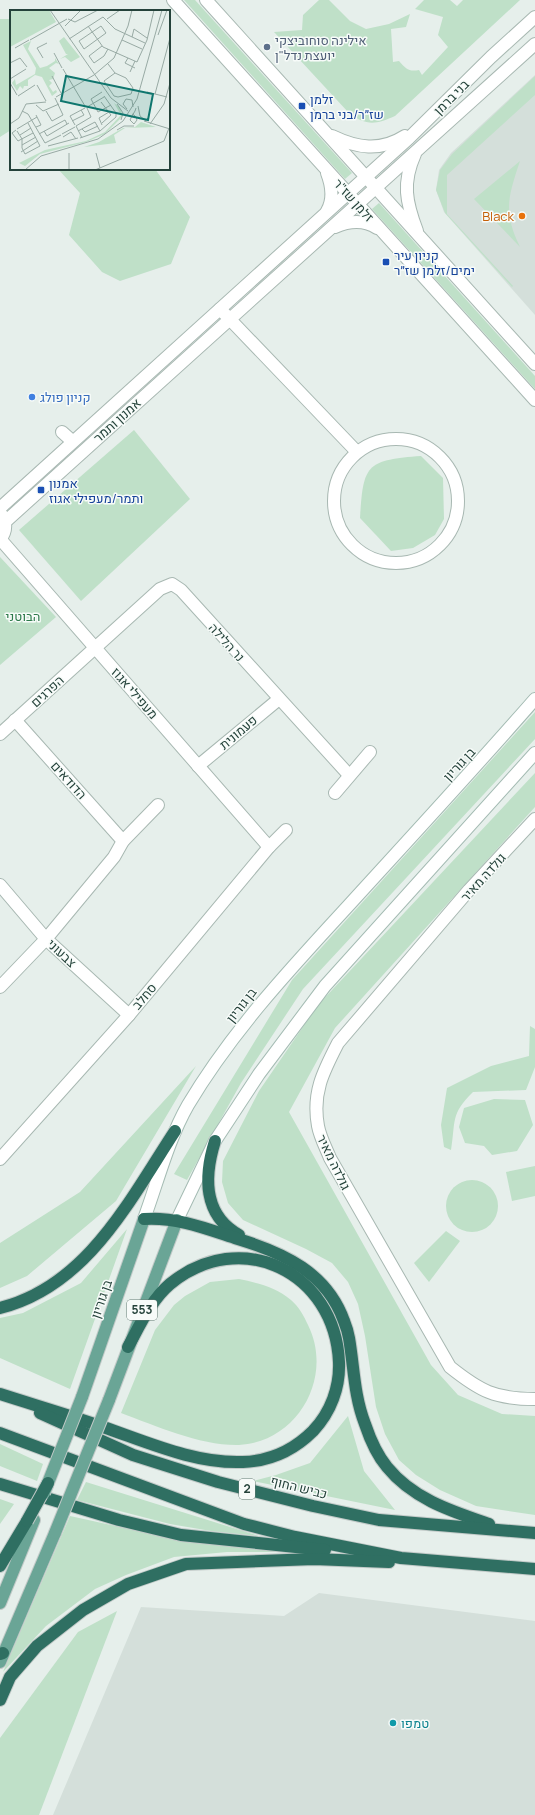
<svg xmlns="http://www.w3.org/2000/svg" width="535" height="1815" font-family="Manrope,Heebo,sans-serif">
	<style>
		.built { fill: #d4dfda }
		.green { fill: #bfe0c8 }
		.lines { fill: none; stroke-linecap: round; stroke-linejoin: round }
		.minor-casing { stroke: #a8b8b2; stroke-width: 14 }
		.tertiary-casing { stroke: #a8b8b2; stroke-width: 14 }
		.secondary-casing { stroke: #a4bbb3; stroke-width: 14 }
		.primary-casing { stroke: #c2cac8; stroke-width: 14 }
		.motorway-casing { stroke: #c2cac8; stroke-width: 14 }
		.minor { stroke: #fff; stroke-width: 12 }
		.tertiary { stroke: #fff; stroke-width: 12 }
		.secondary { stroke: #fff; stroke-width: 12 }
		.primary { stroke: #6aa596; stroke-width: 12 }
		.motorway { stroke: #2f6f62; stroke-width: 12 }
		.primary-bridge-casing { stroke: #c2cac8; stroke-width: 14; stroke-linecap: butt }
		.motorway-bridge-casing { stroke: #c2cac8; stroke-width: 14; stroke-linecap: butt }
		.primary-bridge { stroke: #6aa596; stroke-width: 12 }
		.motorway-bridge { stroke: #2f6f62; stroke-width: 12 }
		.service-dot { fill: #5c6f8a; stroke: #f7fbf9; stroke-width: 1.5 }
		.transit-dot { fill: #1a4fb4; stroke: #f7fbf9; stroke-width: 1.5 }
		.food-dot { fill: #e8710a; stroke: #f7fbf9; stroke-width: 1.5 }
		.shop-dot { fill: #3f7fe0; stroke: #f7fbf9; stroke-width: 1.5 }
		.culture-dot { fill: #0f9aa8; stroke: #f7fbf9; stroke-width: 1.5 }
		.labels { text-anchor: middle; stroke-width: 3; stroke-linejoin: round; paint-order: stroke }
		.shield { fill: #f7fbf9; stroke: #637a73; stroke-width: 1 }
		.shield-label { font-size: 12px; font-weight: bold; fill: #24423a }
		.service-label { font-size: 13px; fill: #4e5e75; stroke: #f7fbf9; text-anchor: start }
		.street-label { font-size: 13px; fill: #24423a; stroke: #f7fbf9 }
		.transit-label { font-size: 13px; fill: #164399; stroke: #f7fbf9; text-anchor: start }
		.food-label { font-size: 13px; fill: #c56008; stroke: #f7fbf9; text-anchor: end }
		.shop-label { font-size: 13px; fill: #366cbe; stroke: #f7fbf9; text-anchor: start }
		.park-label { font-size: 13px; fill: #2d7a4b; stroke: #f7fbf9 }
		.culture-label { font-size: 13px; fill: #0d838f; stroke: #f7fbf9; text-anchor: start }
		.inset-road { fill: none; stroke: #98aaa4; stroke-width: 1 }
		.view { fill: #0f766e; fill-opacity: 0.15; stroke: #0f766e; stroke-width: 2 }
		.inset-edge { fill: none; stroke: #24423a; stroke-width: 2 }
	</style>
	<rect width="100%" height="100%" fill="#e6efeb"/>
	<!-- built -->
	<g class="built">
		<polygon points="535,75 535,315 444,212 436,190 439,170 451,153"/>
		<polygon points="319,1593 535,1621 535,1815 53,1815 141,1607 284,1616"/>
	</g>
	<!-- green -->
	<g class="green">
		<polygon points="184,0 195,0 352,173 345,179"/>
		<path d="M319 0H329L350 21 366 29 389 24 410 14 406 27 391 29 393 62 399 61C406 69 409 72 419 70L422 75 448 47 438 35 443 17 415 9 424 0H450L457 6 463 0H520L395 116C375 125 366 126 348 112L274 32 302 30 303 15Z"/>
		<polygon points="0,19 11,19 11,130 0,137"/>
		<polygon points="535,76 535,95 447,175 447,214 513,286 512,287 445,213 436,190 440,170 452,154"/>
		<path d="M520 161C508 197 503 212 520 247L474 199Z"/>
		<polygon points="58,169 155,169 190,217 171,264 120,281 102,272 69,235 80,193"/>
		<polygon points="379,203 535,376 535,389 372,209"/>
		<polygon points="134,430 190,499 81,601 19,530"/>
		<path d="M421 456 443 478 444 519 435 535 413 548 391 551 360 518C363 465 366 460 421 456Z"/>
		<polygon points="0,557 56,617 0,665"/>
		<polygon points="535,712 535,739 303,989 241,1083 187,1180 174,1174 292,980"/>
		<polygon points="535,773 535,807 335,1028 289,1112 431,1365 458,1395 502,1414 535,1416 535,1515 476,1506 440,1490 416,1475 399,1460 385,1434 376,1407 365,1336 358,1304 348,1282 332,1263 306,1249 243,1220 228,1203 222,1182 223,1161 259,1091 318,1005"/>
		<path d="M530 1026 535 1029V1067L526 1090 473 1092C450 1115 456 1120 451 1150L444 1147 441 1125 447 1088 491 1066 529 1056Z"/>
		<polygon points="196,1066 116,1201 27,1276 0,1288 0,1243 80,1192"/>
		<polygon points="494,1099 525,1100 533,1125 517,1151 492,1155 484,1146 465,1143 459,1127 464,1108"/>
		<polygon points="535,1166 535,1196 512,1201 506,1172"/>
		<circle cx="472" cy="1206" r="26"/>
		<polygon points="127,1229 70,1389 0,1358 0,1318 23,1313 81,1283"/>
		<polygon points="446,1231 460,1241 429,1282 414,1263"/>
		<path d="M239 1279C258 1283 276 1287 291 1300 299 1307 304 1316 308 1325 334 1377 298 1442 239 1445 201 1446 156 1426 121 1413L155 1330 174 1305 185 1296 210 1282Z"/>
		<polygon points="348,1416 364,1471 395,1510 253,1481 276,1475 310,1463"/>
		<polygon points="0,1444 43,1464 37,1481 0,1466"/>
		<polygon points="86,1482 259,1536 211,1531 170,1524 77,1500"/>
		<polygon points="0,1499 14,1504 0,1524"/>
		<polygon points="70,1516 184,1541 289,1552 227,1552 174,1557 126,1575 95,1589 46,1626 3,1672"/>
		<polygon points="117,1611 39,1815 0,1815 0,1738 78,1632"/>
	</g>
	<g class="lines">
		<!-- minor casing -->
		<g class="minor-casing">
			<g id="minor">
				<polyline points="220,309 357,452"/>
				<polyline points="62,432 72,441"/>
				<circle cx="396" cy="501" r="62"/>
				<polyline points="1,540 269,847"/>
				<polyline points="15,720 123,841"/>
				<polyline points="0,734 160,589 172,584 181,590 349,775"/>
				<polyline points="198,766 279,699"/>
				<polyline points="335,793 370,752"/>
				<path d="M535 819 469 890 338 1043C323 1072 312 1093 318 1126 320 1137 326 1148 330 1158L450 1367C480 1391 495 1399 535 1399"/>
				<polyline points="0,885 46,939 129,1015"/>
				<polyline points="0,987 46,939 114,857 123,841 158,805"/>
				<polyline points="0,1159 129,1015 269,847 286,830"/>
			</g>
		</g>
		<!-- tertiary casing -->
		<g class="tertiary-casing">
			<g id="tertiary">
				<polyline points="173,0 535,400"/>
				<polyline points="206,0 535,364"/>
				<path d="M332 136C357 148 380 152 405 136"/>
				<path d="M415 154C402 183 406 202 417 231"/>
				<path d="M327 211C334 199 332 186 327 173"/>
				<path d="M335 227C349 221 363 219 377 228"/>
				<polyline points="0,508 409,138 491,57 535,17"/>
				<polyline points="5,522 535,44"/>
				<path d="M0 540C6 532 7 524 2 515"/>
			</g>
		</g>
		<!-- secondary casing -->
		<g class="secondary-casing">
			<g id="secondary">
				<path d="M144 1219C158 1181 168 1140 188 1105 232 1031 291 968 349 905 411 837 474 769 535 699"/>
				<polyline points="177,1220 215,1141 259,1074 325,986 535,753"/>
			</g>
		</g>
		<!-- primary casing -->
		<g class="primary-casing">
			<g id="primary">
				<polyline points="82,1397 144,1219"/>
				<polyline points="109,1400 177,1220"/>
				<polyline points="0,1603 34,1520"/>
				<polyline points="0,1662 55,1533"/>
			</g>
		</g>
		<!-- motorway casing -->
		<g class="motorway-casing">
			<g id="motorway">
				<path d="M215 1141C204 1176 203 1215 239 1235"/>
				<path d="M144 1219C178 1217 207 1229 238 1239 284 1253 327 1273 344 1321 346 1326 348 1332 349 1338 354 1367 354 1396 365 1424 370 1439 377 1455 387 1467 413 1499 451 1511 489 1524"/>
				<path d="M0 1308C87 1286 129 1201 175 1131"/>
				<path d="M0 1394C34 1405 69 1415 103 1427 147 1442 195 1464 243 1462 270 1461 294 1450 313 1431 331 1412 340 1387 339 1362 335 1272 241 1226 170 1284 151 1300 140 1325 128 1347"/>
				<polyline points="40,1413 133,1455 218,1482 313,1506 379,1520 535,1533"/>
				<polyline points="0,1433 244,1524 295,1537 401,1558 535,1569"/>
				<polyline points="0,1484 119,1520 181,1535 325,1550"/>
				<polyline points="0,1566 27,1521"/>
				<polyline points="0,1654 3,1653"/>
				<polyline points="0,1700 10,1677 37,1646 83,1610 128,1584 186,1564 314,1559 389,1562"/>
			</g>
		</g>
		<!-- minor -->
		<use href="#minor" class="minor"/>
		<!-- tertiary -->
		<use href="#tertiary" class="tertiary"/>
		<!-- secondary -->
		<use href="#secondary" class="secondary"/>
		<!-- primary -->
		<use href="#primary" class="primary"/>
		<!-- motorway -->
		<use href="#motorway" class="motorway"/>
		<!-- primary-bridge casing -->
		<g class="primary-bridge-casing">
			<g id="primary-bridge">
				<polyline points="44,1493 82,1397"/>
				<polyline points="55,1533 109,1400"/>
			</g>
		</g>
		<!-- motorway-bridge casing -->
		<g class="motorway-bridge-casing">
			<polyline id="motorway-bridge" points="27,1521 48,1483"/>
		</g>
		<!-- primary-bridge -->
		<use href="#primary-bridge" class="primary-bridge"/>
		<!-- motorway-bridge -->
		<use href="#motorway-bridge" class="motorway-bridge"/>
	</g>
	<!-- markers -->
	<circle class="service-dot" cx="267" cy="47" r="4"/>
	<g class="transit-dot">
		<rect x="298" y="102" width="8" height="8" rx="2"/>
		<rect x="382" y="258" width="8" height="8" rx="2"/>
		<rect x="37" y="486" width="8" height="8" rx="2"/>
	</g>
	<circle class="food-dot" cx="522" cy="216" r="4"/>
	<circle class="shop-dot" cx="32" cy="397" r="4"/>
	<circle class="culture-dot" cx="393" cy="1723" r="4"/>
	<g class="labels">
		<!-- shield labels -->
		<g class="shield">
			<rect x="127" y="1300" width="30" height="20" rx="3"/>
			<rect x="239" y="1479" width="16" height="20" rx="3"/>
		</g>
		<g class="shield-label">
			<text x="142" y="1314">553</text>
			<text x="247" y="1493">2</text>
		</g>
		<!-- service labels -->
		<g class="service-label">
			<text x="275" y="45">אילינה סוחוביצקי<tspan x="275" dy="15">יועצת נדל"ן</tspan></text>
		</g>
		<!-- street labels -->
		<g class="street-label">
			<text transform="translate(451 97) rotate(-45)" y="5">בני ברמן</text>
			<text transform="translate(354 200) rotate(48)" y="5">זלמן שז"ר</text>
			<text transform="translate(117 420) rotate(-42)" y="5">אמנון ותמר</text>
			<text transform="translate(227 642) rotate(48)" y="5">נר הלילה</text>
			<text transform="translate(47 691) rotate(-43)" y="5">הפרגים</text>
			<text transform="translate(135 693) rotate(49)" y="5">מעפילי אגוז</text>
			<text transform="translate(238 732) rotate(-40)" y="5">פעמונית</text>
			<text transform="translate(459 764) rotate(-47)" y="5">בן גוריון</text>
			<text transform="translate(69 780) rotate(48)" y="5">הדודאים</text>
			<text transform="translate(483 877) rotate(-48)" y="5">גולדה מאיר</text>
			<text transform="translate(62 953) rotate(43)" y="5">צבעוני</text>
			<text transform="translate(144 996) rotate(-50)" y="5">סחלב</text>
			<text transform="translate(241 1005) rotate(-52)" y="5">בן גוריון</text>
			<text transform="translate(334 1162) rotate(64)" y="5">גולדה מאיר</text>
			<text transform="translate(101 1299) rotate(-71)" y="5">בן גוריון</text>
			<text transform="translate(299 1487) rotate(14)" y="5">כביש החוף</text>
		</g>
		<!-- transit labels -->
		<g class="transit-label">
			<text x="310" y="104">זלמן<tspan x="310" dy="15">שז״ר/בני ברמן</tspan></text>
			<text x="394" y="260">קניון עיר<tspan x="394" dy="15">ימים/זלמן שז״ר</tspan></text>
			<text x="49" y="488">אמנון<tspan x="49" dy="15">ותמר/מעפילי אגוז</tspan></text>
		</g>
		<!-- food labels -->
		<g class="food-label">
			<text x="514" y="221">Black</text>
		</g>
		<!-- shop labels -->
		<g class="shop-label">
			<text x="40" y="402">קניון פולג</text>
		</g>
		<!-- park labels -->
		<g class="park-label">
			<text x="23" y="621">הבוטני</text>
		</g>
		<!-- culture labels -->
		<g class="culture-label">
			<text x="401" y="1728">טמפו</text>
		</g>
	</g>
	<!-- overview -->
	<g transform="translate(10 10)">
		<rect width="160" height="160" fill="#e6efeb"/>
		<path d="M0 0H39L46 12 0 37ZM54 27 70 47 61 52 55 47 50 49 58 44H56L49 31ZM21 31 18 39 30 58 37 56 45 51V48L49 54 46 53 39 58 45 63 43 69 39 70 42 73 39 76 43 82 46 80 47 82 42 86 32 67 25 65 18 70V76H14L13 79 10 76 7 81 2 73 5 69 6 75 25 64 26 58 13 35ZM104 93 110 98 113 106 95 124 76 132 30 144 15 156 9 153 35 140 76 131 95 122 111 105ZM131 112 146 117 115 118 104 125 106 133 74 137 89 132 113 118 125 117Z" fill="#bfe0c8"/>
		<path class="inset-road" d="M40 0 101 88 118 101M58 9 65 12 88 0M97 9 110 0M55 16 71 0M78 16 93 37 127 52 137 30 144 0M91 16 96 23 74 39 69 31ZM148 25 157 0M122 27 124 19 137 28M59 29 93 7 105 19 135 33M20 30 57 9M112 30 132 39M92 36 79 46 84 53 94 46 98 39M5 38 19 30M44 43 52 58M33 48 27 38 37 33M118 48 115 53 125 58M0 53 10 48 17 57M98 54 105 63 116 68 123 78 121 84 108 87 104 86 94 71 105 63M53 59 75 96M120 62 125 51M84 65 104 48 118 16 122 0M42 66 51 83M0 69 16 59M0 73 7 85M27 75 36 91M92 82 81 89 88 102 101 95M137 82 157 87M145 84 160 28M8 86 25 75M46 87 84 65M91 92 101 105 92 113M16 94 36 92M107 94 113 103 111 110M26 95 33 101 49 94M128 96 130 106 136 111M77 97 94 87M117 99 113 94 116 89 122 90 123 97M12 101 18 104 35 133 51 125M36 101 42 111 53 105 45 88M122 104 124 105 126 107 127 110 124 114 120 110 122 106 125 101 126 98M26 105 31 115 26 117M62 111 74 105 71 100M134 111 160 119M0 114 9 108 16 94M140 114 154 94 160 73M65 115 60 106 75 98M92 115 89 108 99 102M66 116 81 107 77 98M66 116 72 128M7 119 27 107M72 119 75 122 88 116M6 120 2 123 8 131M107 120 114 116H124M7 121 12 129V138L15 144 30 136 18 113M34 121 37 126 59 113M68 121 85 112 90 121M29 124 55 110 57 114M52 124 65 117M10 125 21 118M53 127 61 122 66 129M70 128 90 121 106 107V103L94 86M8 131 23 123M12 135 26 127M38 136 68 128M11 142 28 131M59 143V160M86 143 90 158M15 160 31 146 88 129 113 111 127 89 152 0M85 160 154 131 159 118"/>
		<path class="view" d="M56 66 143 84 138 110 51 91Z"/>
		<rect width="160" height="160" class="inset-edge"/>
	</g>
</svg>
